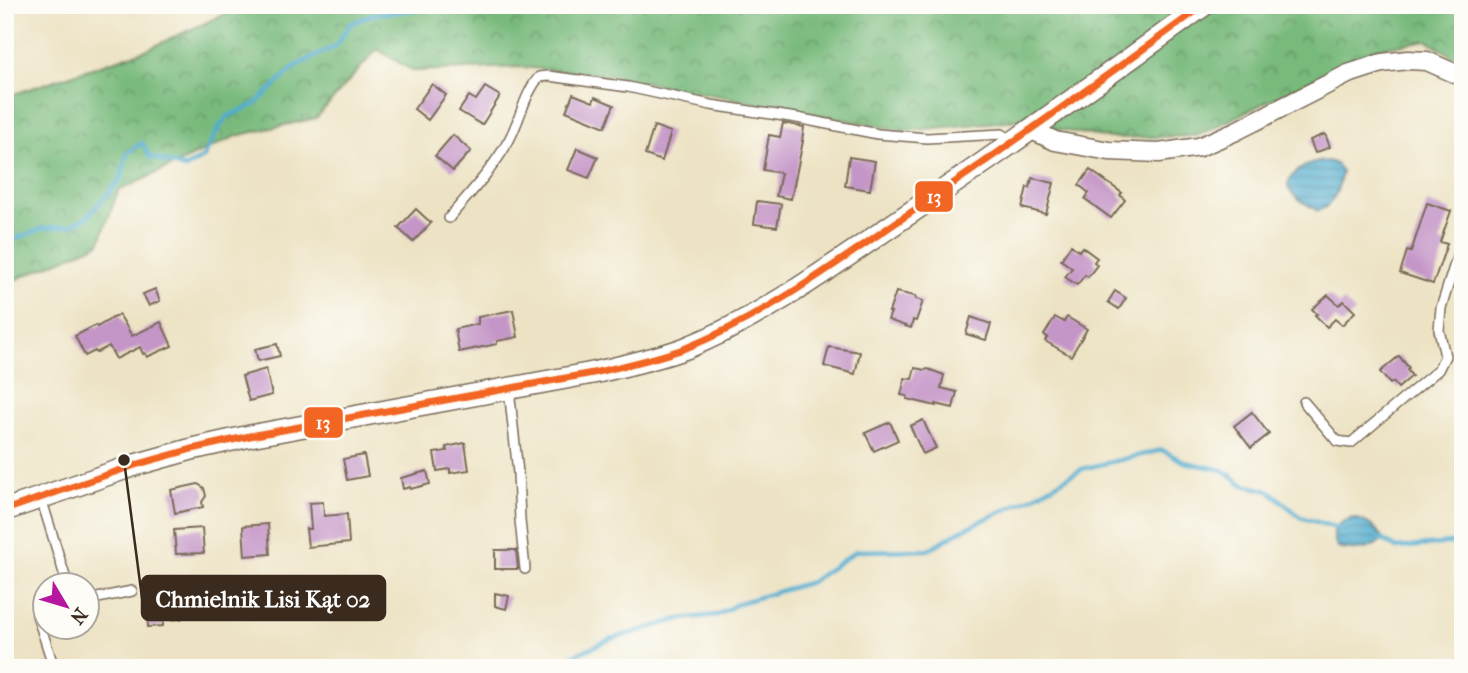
<svg xmlns="http://www.w3.org/2000/svg" width="1468" height="673" font-family="'IM FELL French Canon',serif">
	<style>
		.forest { fill: url(#forest-crowns); stroke: #5a724d; stroke-width: 2 }
		.water { fill: url(#water-rules); stroke: #466b76; stroke-width: 2 }
		.lines { fill: none; stroke-linecap: round; stroke-linejoin: round }
		.stream { stroke: #51accf; stroke-width: 4.5 }
		.building { fill: #c495c7 }
		.service-casing { stroke: #796b58; stroke-width: 12 }
		.minor-casing { stroke: #796b58; stroke-width: 21 }
		.tertiary-casing { stroke: #796b58; stroke-width: 24 }
		.service { stroke: #fff; stroke-width: 9 }
		.minor { stroke: #fff; stroke-width: 18 }
		.tertiary { stroke: #fff; stroke-width: 21 }
		.bus-1-casing { stroke: #fdfcf7; stroke-width: 12 }
		.bus-1 { stroke: #f26522; stroke-width: 7 }
		.leader { fill: none; stroke: #3b2a1e; stroke-width: 2.5 }
		.callout-dot { fill: #3b2a1e; stroke: #fdfcf7; stroke-width: 2.5 }
		.callout { fill: #3b2a1e; stroke: #3b2a1e; stroke-width: 2.5 }
		.callout-label { font-size: 23px; text-anchor: middle; font-weight: bold; fill: #fff }
		.line-badge { stroke: #fdfcf7; stroke-width: 2.5 }
		.badge-label { font-size: 19px; text-anchor: middle; font-weight: bold; fill: #fff }
	</style>
	<defs>
		<pattern id="forest-crowns" width="20" height="18" patternUnits="userSpaceOnUse" patternTransform="scale(1.75)"><rect width="20" height="18" fill="#78ba7c"/><path d="M2 6a3 3 0 1 1 6 0M12 15a3 3 0 1 1 6 0" fill="none" stroke="#649765"/></pattern>
		<pattern id="water-rules" width="6" height="5" patternUnits="userSpaceOnUse" patternTransform="scale(1.75)"><rect width="6" height="5" fill="#51accf"/><path d="M0 2.5h6" fill="none" stroke="#448ca7"/></pattern>
	</defs>
	<rect width="100%" height="100%" fill="#fdfcf7"/>
	<filter id="ink" filterUnits="userSpaceOnUse"><feTurbulence type="fractalNoise" baseFrequency=".0143" numOctaves="2"/><feDisplacementMap in="SourceGraphic" scale="14" xChannelSelector="R" yChannelSelector="G"/><feConvolveMatrix kernelMatrix="1 2 1 2 8 2 1 2 1" color-interpolation-filters="sRGB"/></filter>
	<filter id="wash" filterUnits="userSpaceOnUse"><feTurbulence type="fractalNoise" baseFrequency=".00686" numOctaves="4" result="noise"/><feDisplacementMap in="SourceGraphic" scale="28" xChannelSelector="R" yChannelSelector="G"/><feGaussianBlur stdDeviation="1.57" result="paint"/><feColorMatrix in="noise" values="0 0 0 0 0 0 0 0 0 0 0 0 0 0 0 0 0 1.4 0 .05"/><feComposite in="paint" operator="in"/></filter>
	<g filter="url(#wash)">
		<rect width="100%" height="100%" fill="#ede3c4"/>
		<!-- forest -->
		<polygon class="forest" points="244,5 1463,5 1463,63 1427,40 1374,49 1197,136 1109,138 1061,130 1028,119 905,131 608,75 520,67 413,71 377,49 316,118 236,136 118,191 99,244 5,284 5,97 146,50"/>
		<!-- water -->
		<g class="water">
			<path d="M1328 161 1336 164 1342 171C1339 187 1335 205 1318 211 1309 205 1297 200 1290 191 1282 179 1302 167 1311 164 1317 162 1322 161 1328 161Z"/>
			<path d="M1353 518C1364 520 1379 528 1382 539 1373 551 1352 552 1338 548 1329 531 1334 523 1353 518Z"/>
		</g>
		<g class="lines">
			<!-- stream -->
			<g class="stream">
				<polyline points="5,251 15,239 44,228 69,226 87,217 121,179 127,153 142,143 150,157 185,168 204,157 218,129 228,116 254,105 296,66 336,46 350,24 373,14 446,7 447,5"/>
				<polyline points="1379,538 1397,548 1451,543 1463,547"/>
				<polyline points="545,668 611,639 680,619 717,615 739,603 811,582 856,551 928,550 960,531 1035,496 1082,469 1162,450 1185,462 1223,470 1244,485 1270,491 1300,517 1340,529"/>
			</g>
		</g>
		<g id="blocks">
			<!-- building -->
			<g class="building">
				<polygon points="432,84 446,95 428,120 414,109"/>
				<polygon points="485,87 500,96 482,125 459,111 469,96 476,100"/>
				<polygon points="573,94 593,102 595,97 614,105 605,127 566,111"/>
				<polygon points="783,123 804,127 802,141 803,141 791,199 776,196 781,173 763,170 769,135 780,137"/>
				<polygon points="654,126 671,132 662,161 645,155"/>
				<polygon points="1325,134 1330,147 1315,153 1310,140"/>
				<polygon points="453,135 471,151 453,171 435,156"/>
				<polygon points="577,148 598,157 589,178 568,170"/>
				<polygon points="849,157 875,161 870,190 845,186"/>
				<polygon points="1090,170 1122,193 1120,195 1125,200 1111,218 1085,199 1089,193 1079,185"/>
				<polygon points="1032,178 1054,183 1046,214 1022,208 1027,187 1030,188"/>
				<polygon points="757,201 781,204 777,227 754,224"/>
				<polygon points="1427,203 1451,211 1440,242 1447,244 1433,284 1400,273 1407,251 1411,252"/>
				<polygon points="416,209 431,223 413,242 398,228"/>
				<polygon points="1071,245 1079,251 1082,247 1097,258 1094,262 1097,265 1088,277 1085,275 1077,285 1065,277 1072,268 1061,260"/>
				<polygon points="155,289 160,301 149,306 143,294"/>
				<polygon points="1115,291 1126,298 1119,309 1108,302"/>
				<polygon points="896,292 915,296 916,299 923,301 916,321 913,320 911,328 888,320 891,312 889,312"/>
				<polygon points="1328,295 1339,305 1344,301 1355,312 1342,325 1335,319 1327,327 1315,315 1317,314 1312,309"/>
				<polygon points="513,310 518,337 497,341 497,344 459,352 455,329 478,324 478,317"/>
				<polygon points="119,314 132,336 161,322 172,346 147,357 145,353 143,354 140,347 116,359 109,346 96,353 95,351 85,356 75,336 96,325 97,327"/>
				<polygon points="971,317 991,324 986,340 966,334"/>
				<polygon points="1055,317 1064,322 1067,317 1087,329 1071,356 1045,341 1048,337 1044,335"/>
				<polygon points="277,344 280,356 258,361 255,349"/>
				<polygon points="829,347 860,352 855,374 824,366"/>
				<polygon points="1399,356 1409,368 1407,370 1412,376 1398,388 1393,382 1390,384 1380,372"/>
				<polygon points="915,368 925,370 928,369 944,375 941,388 957,392 953,408 936,404 936,406 907,399 907,396 901,395 905,378 912,379"/>
				<polygon points="266,369 272,395 249,401 242,376"/>
				<polygon points="1252,412 1269,434 1251,448 1234,426"/>
				<polygon points="923,420 936,448 923,454 910,426"/>
				<polygon points="890,422 898,440 874,451 865,433"/>
				<polygon points="465,443 469,470 450,473 450,469 437,471 434,453 447,451 446,447"/>
				<polygon points="364,455 368,476 347,480 343,459"/>
				<polygon points="427,471 430,484 410,489 410,487 403,489 401,478"/>
				<polygon points="198,484 204,488 206,496 202,502 203,507 175,513 171,490"/>
				<polygon points="323,502 324,516 347,514 349,543 308,547 306,529 311,529 309,503"/>
				<polygon points="268,524 270,554 245,556 243,526"/>
				<polygon points="202,528 204,553 176,554 174,530"/>
				<polygon points="495,550 516,550 518,569 495,569"/>
				<polygon points="495,593 509,596 506,609 495,606"/>
				<polygon points="180,600 181,619 163,620 163,626 148,627 146,602"/>
			</g>
		</g>
	</g>
	<g filter="url(#ink)">
		<use href="#blocks" fill-opacity="0" stroke="#796b58" stroke-width="2"/>
		<g class="lines">
			<!-- service casing -->
			<g class="service-casing">
				<g id="service">
					<path d="M449 218C470 193 493 169 509 140 520 120 524 95 539 77L549 76 628 87 711 105 797 118 878 134 927 138 1002 134 1013 142"/>
					<polyline points="509,389 518,473 520,520 525,569"/>
					<polyline points="1304,402 1337,441 1351,443 1438,370 1445,356 1439,330 1441,308 1463,238"/>
					<polyline points="41,498 68,586"/>
					<polyline points="88,600 132,591"/>
					<polyline points="46,608 41,610 37,615 54,668"/>
				</g>
			</g>
			<!-- minor casing -->
			<g class="minor-casing">
				<polyline id="minor" points="1032,130 1055,141 1109,151 1159,153 1199,147 1236,131 1348,74 1382,63 1408,60 1427,61 1463,77"/>
			</g>
			<!-- tertiary casing -->
			<g class="tertiary-casing">
				<path id="tertiary" d="M5 510 135 465 192 449 250 436 593 373C624 366 656 359 686 348 768 315 840 260 913 211 1012 144 1108 75 1204 5"/>
			</g>
			<!-- service -->
			<use href="#service" class="service"/>
			<!-- minor -->
			<use href="#minor" class="minor"/>
			<!-- tertiary -->
			<use href="#tertiary" class="tertiary"/>
			<!-- bus-1 casing -->
			<g class="bus-1-casing">
				<path id="bus-1" d="M5 510 135 465 192 449 250 436 593 373C624 366 656 359 686 348 768 315 840 260 913 211 1012 144 1108 75 1204 5"/>
			</g>
			<!-- bus-1 -->
			<use href="#bus-1" class="bus-1"/>
		</g>
	</g>
	<!-- callouts -->
	<path class="leader" d="M124 460L142 598"/>
	<circle class="callout-dot" cx="124" cy="460" r="7"/>
	<rect class="callout" x="142" y="576" width="243" height="44" rx="7"/>
	<g class="callout-label">
		<text x="263" y="607">Chmielnik Lisi Kąt 02</text>
	</g>
	<g class="line-badge">
		<rect x="914" y="180" width="40" height="33" rx="7" fill="#f26522"/>
		<rect x="303" y="406" width="41" height="33" rx="7" fill="#f26522"/>
	</g>
	<g class="badge-label">
		<text x="934" y="203">13</text>
		<text x="323" y="429">13</text>
	</g>
	<!-- margin -->
	<rect width="1468" height="673" fill="none" stroke="#fdfcf7" stroke-width="28"/>
	<!-- north arrow -->
	<g transform="translate(66 606) rotate(128)"><circle r="33" fill="#fdfcf7" stroke="#afa8a0" stroke-width="2"/>
	<path d="M0-5L12 26L0 18L-12 26Z" fill="#b5179e"/>
	<text y="-10" font-size="19" font-weight="bold" text-anchor="middle" fill="#3b2a1e">N</text>
	</g>
</svg>
